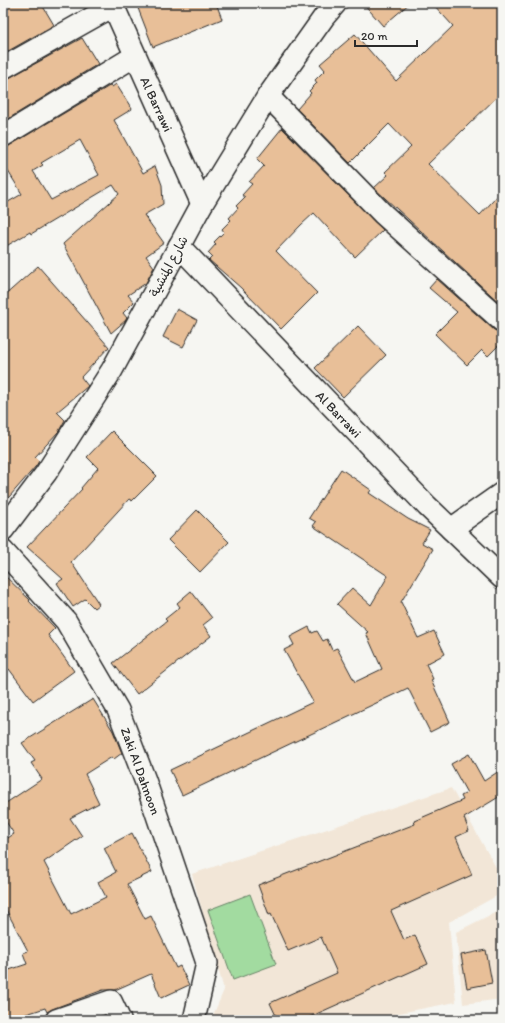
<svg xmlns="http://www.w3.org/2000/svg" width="505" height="1023" font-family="Itim,'Playpen Sans Arabic',sans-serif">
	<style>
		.built { fill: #f2e6d7 }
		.green { fill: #a2dba0; stroke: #668366 }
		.building { fill: #e8bf98; stroke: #2b2b2b; fill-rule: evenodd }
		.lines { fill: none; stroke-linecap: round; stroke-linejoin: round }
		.minor-casing { stroke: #2b2b2b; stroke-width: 24 }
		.minor { stroke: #f6f6f2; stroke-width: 21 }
		.labels { text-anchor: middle; stroke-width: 3.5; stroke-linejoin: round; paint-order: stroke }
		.street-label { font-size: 13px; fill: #2b2b2b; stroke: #f6f6f2 }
	</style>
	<rect width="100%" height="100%" fill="#f6f6f2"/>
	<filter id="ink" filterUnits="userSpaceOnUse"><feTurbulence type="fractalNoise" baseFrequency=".025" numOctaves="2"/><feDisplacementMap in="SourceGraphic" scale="8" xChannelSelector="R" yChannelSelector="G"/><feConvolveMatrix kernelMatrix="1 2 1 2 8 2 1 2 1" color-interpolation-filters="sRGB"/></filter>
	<g filter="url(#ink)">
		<!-- built -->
		<g class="built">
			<polygon points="451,788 502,878 502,893 449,922 456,1002 364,1020 211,1020 224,990 192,874"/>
			<polygon points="502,909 502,999 463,1004 456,932"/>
		</g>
		<!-- green -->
		<polygon class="green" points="250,894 276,964 233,980 208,910"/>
		<!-- building -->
		<g class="building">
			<polygon points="12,3 41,3 54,25 3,54 3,8"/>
			<polygon points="136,3 216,3 222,19 153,47"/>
			<polygon points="363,3 410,3 383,26"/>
			<polygon points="432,3 502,3 502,92 428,164 480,215 502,191 502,305 374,188 388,175 385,172 411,147 389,124 350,163 297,109 311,93 309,91 317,83 315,80 325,70 320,64 355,34 396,81 453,26"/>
			<polygon points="82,38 98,64 3,122 3,80 9,78"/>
			<path d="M116 84 132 109 114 120 143 173 155 166 162 185 163 204 144 215 164 243 146 256 154 267 146 283 128 295 134 302 123 313 127 318 126 320 111 333 63 244 119 194 113 185 31 234 30 232 3 248V205L22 194 3 163V148L9 146 111 85 112 87ZM80 140 99 175 51 200 33 171 43 165 41 163Z"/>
			<polygon points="282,128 383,230 355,257 314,213 301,225 276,251 317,293 281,329 241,288 209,260 212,257 208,253 216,244 214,242 224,232 222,229 231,220 229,218 238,208 236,206 245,197 242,195 252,184 249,182 264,166 257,159"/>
			<polygon points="38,266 109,347 81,377 88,386 57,412 65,420 59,431 35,457 39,461 36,466 3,504 3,297"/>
			<polygon points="437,279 494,330 502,333 502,342 488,356 482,350 467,365 435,334 457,312 429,288"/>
			<polygon points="177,309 197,320 183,347 163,337"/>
			<polygon points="358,326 386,355 343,397 315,368"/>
			<polygon points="112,431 157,476 132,501 129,499 71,562 99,604 94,608 85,599 73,607 57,583 63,579 27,547 82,489 81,488 98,468 87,457"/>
			<polygon points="341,469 371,490 369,493 408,519 430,530 422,543 433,549 401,602 418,638 434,631 445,654 426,664 433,679 431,680 450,722 430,732 408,688 182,795 170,770 313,702 284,650 294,645 290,637 309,627 312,633 317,631 323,641 327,639 332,650 337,648 355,682 382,669 366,633 368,632 337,604 352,588 371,605 388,576 313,526 316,522 309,518"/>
			<polygon points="197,510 229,542 200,572 168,540"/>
			<polygon points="3,574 30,600 29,601 55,628 48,635 74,671 33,701 9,669 3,674"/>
			<polygon points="191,591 212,618 203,625 211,636 137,694 113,663 167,621 165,619 180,607 177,603"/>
			<polygon points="93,699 113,731 122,753 114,759 112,757 85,774 99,803 70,818 82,836 44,862 71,914 106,897 98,882 116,872 104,848 132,833 152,872 127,884 145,919 151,916 176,968 180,966 189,985 161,998 151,974 115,990 103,990 52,1009 47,1012 45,1008 8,1020 3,1020 3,972 27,964 23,953 28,951 3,904 3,841 14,834 3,817 3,805 42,779 31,763 35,761 22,743"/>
			<polygon points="469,754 484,781 502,769 502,795 464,818 469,831 456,837 472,875 391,911 404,940 415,935 428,964 303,1020 278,1020 270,1003 337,973 321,937 288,951 271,914 269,915 258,885 415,824 414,821 463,800 461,796 467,793 451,764"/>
			<polygon points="486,950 492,983 467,988 461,955"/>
		</g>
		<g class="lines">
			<!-- minor casing -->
			<g class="minor-casing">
				<g id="minor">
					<polyline points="112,3 202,204"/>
					<polyline points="3,68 113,6"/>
					<polyline points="268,96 383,214 502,321"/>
					<polyline points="3,136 135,56"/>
					<polyline points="179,246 427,506 502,578"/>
					<polyline points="451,529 502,493"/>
					<polyline points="3,530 46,473 112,370 202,204 268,96 324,17 336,3"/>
					<polyline points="3,551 66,621 118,710 145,780 207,963 194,1020"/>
					<polyline points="56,1020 111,1001 120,1020"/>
				</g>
			</g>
			<!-- minor -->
			<use href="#minor" class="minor"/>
		</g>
	</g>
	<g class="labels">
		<!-- street labels -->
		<g class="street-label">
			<text transform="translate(157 104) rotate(65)" y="5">Al Barrawi</text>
			<text transform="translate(168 266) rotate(-62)" y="5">شارع المنشية</text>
			<text transform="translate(339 414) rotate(46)" y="5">Al Barrawi</text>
			<text transform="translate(141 771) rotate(70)" y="5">Zaki Al Dahnoon</text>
		</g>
	</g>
	<!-- margin -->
	<rect width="505" height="1023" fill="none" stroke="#f6f6f2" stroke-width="16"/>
	<rect x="8" y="8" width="489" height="1007" fill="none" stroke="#2b2b2b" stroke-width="1.5" filter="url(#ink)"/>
	<!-- scale -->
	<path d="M355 40v6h62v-6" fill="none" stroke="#2b2b2b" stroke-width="2"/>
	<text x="361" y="40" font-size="12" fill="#2b2b2b" stroke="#f6f6f2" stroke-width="3" paint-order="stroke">20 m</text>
</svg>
